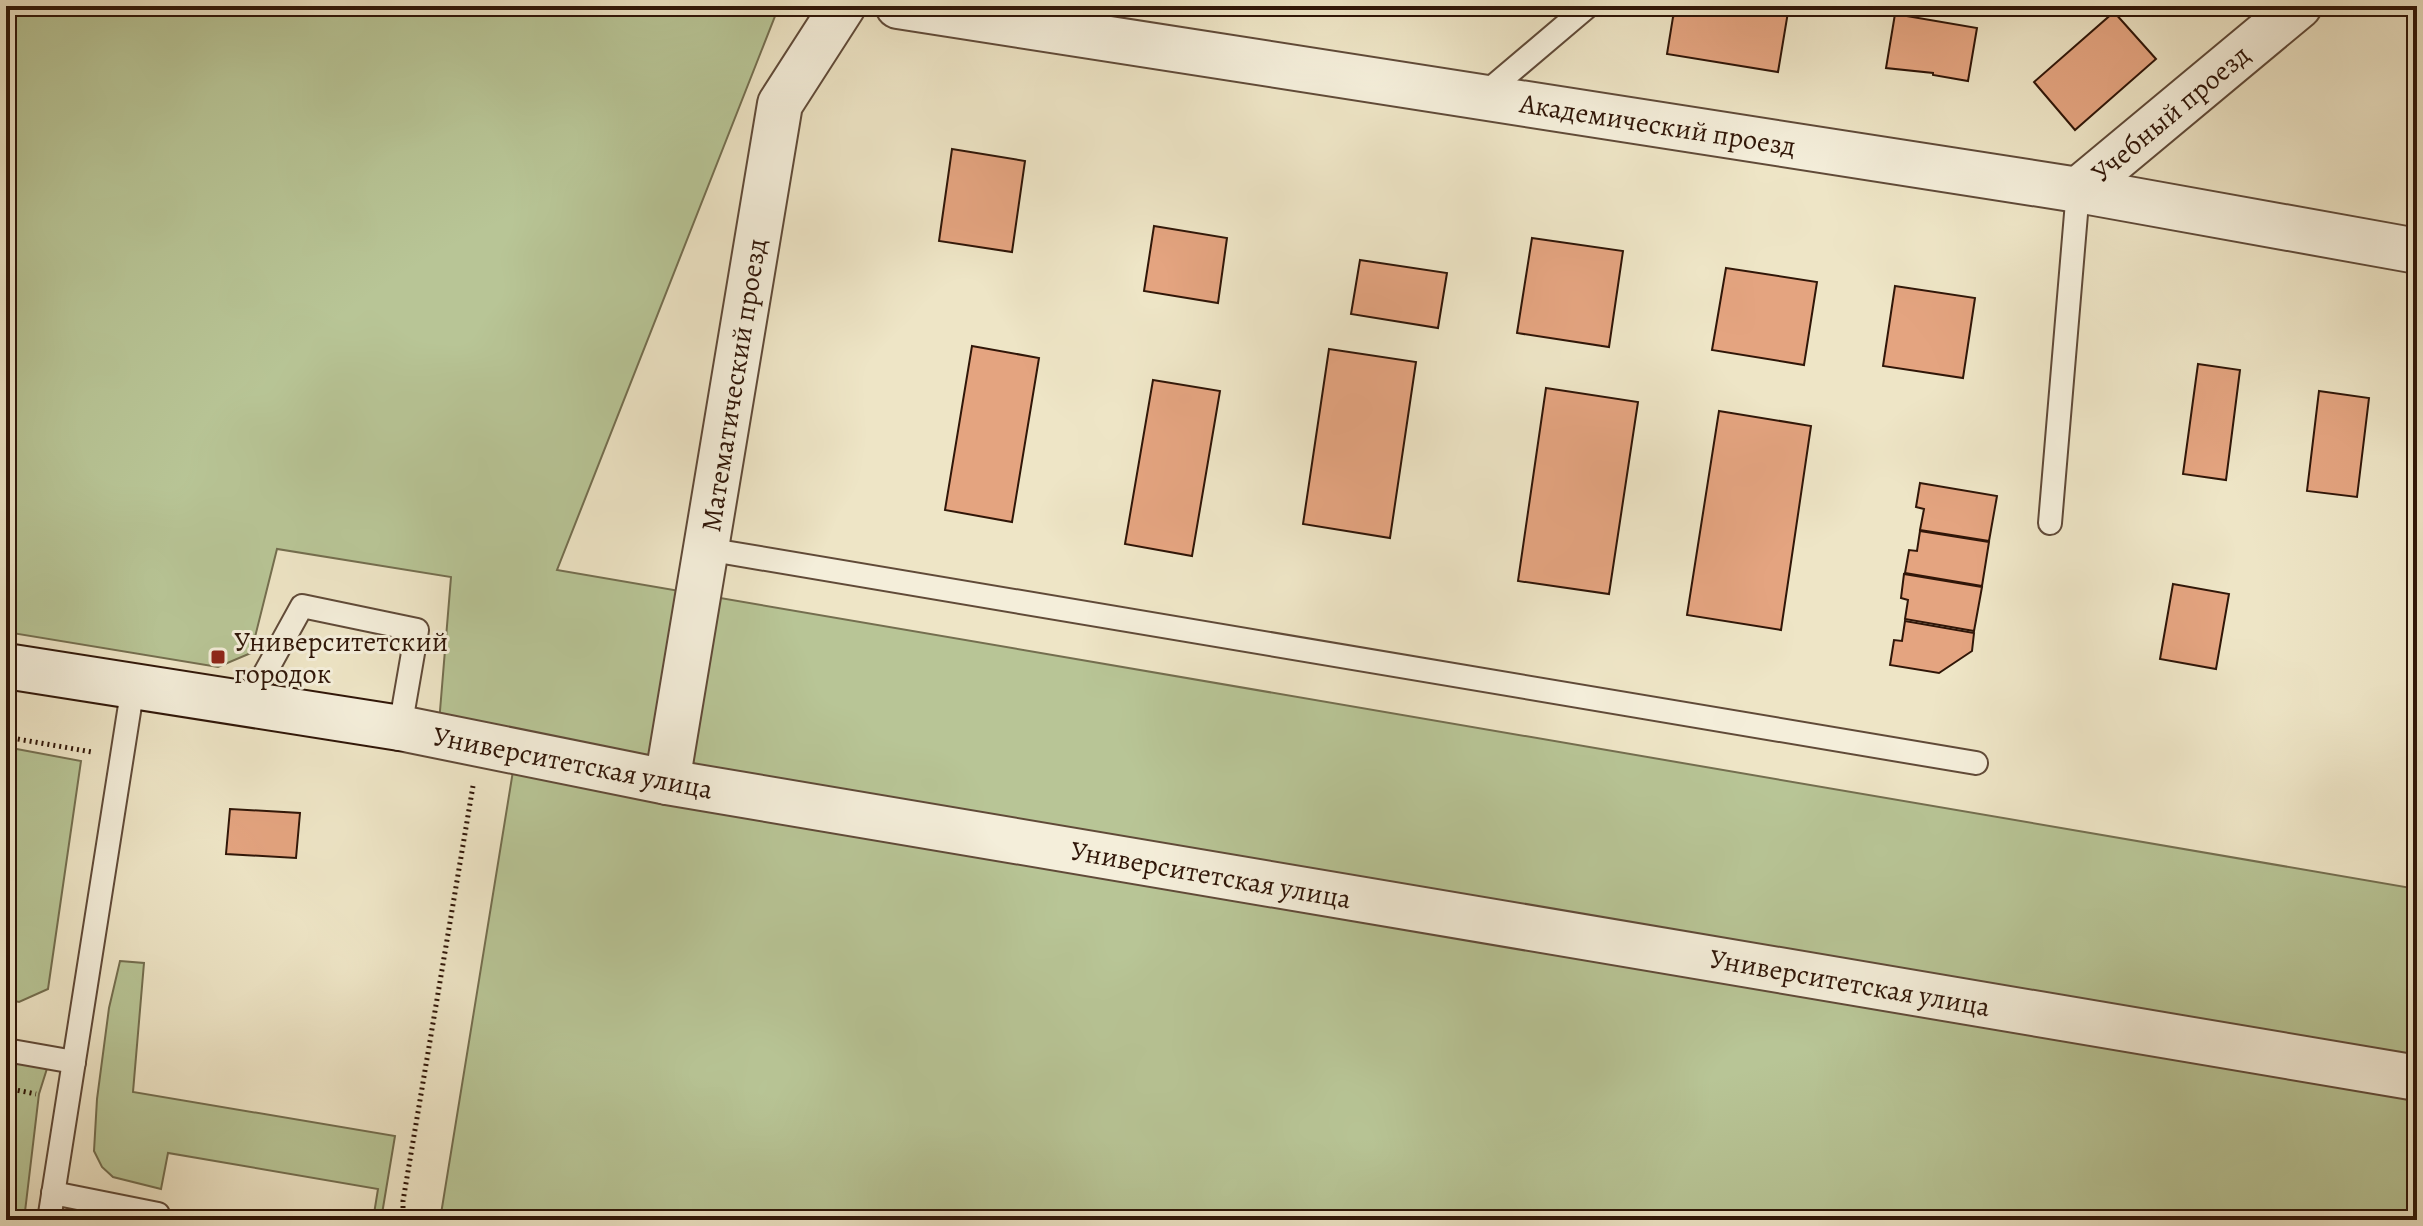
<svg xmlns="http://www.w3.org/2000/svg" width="2423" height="1226" font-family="Alegreya,serif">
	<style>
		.green { fill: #b8c596; stroke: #746e4f; stroke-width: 2 }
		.building { fill: #e4a480; stroke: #301608; stroke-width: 2 }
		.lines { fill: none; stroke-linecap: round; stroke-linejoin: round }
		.lane-casing { stroke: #604a38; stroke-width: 26 }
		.street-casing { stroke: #604a38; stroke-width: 48 }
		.secondary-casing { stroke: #301608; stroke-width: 48 }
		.path { stroke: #301608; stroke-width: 5; stroke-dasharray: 2 4; stroke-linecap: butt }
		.lane { stroke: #f4eeda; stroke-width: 22 }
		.street { stroke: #f4eeda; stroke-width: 44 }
		.secondary { stroke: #f4eeda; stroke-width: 44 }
		.poi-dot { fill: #8f2418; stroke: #f4eeda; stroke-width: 3 }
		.labels { text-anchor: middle; stroke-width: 6; stroke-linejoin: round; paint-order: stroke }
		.street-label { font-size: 28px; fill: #301608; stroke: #f4eeda }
		.poi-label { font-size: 28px; fill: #301608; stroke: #f4eeda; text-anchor: start }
	</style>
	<rect width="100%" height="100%" fill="#eee5c6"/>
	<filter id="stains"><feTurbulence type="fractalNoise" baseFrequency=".0025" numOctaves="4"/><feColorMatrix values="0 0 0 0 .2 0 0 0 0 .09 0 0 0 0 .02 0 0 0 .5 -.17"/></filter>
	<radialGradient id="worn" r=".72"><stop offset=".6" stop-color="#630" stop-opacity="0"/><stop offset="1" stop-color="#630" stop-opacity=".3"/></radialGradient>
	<!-- green -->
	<g class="green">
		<polygon points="6,6 779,6 557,570 2417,889 2417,1220 440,1220 513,771 439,723 451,577 277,549 251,653 218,667 6,632"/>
		<polygon points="6,747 81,761 48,989 19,1002 6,999"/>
		<polygon points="120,961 144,963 133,1092 395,1136 381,1220 373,1220 378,1189 168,1153 161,1189 113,1177 102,1167 94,1151 97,1099 109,1008"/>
		<polygon points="6,1050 50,1059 39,1094 24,1220 6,1220"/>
	</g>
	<!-- building -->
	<g class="building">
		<polygon points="1688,6 1789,6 1778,72 1667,54 1673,17"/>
		<polygon points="2114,12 2156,59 2075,130 2034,82"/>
		<polygon points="1895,14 1977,28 1968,81 1933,75 1933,73 1886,68"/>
		<polygon points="952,149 1025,161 1012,252 939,241"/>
		<polygon points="1154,226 1227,238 1218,303 1144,291"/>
		<polygon points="1532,238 1623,251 1609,347 1517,333"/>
		<polygon points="1360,260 1447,273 1438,328 1351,314"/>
		<polygon points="1726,268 1817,282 1804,365 1712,350"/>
		<polygon points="1895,286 1975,298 1963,378 1883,366"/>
		<polygon points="972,346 1039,358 1012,522 945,510"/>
		<polygon points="1329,349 1416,362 1390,538 1303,524"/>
		<polygon points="2198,364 2240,370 2226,480 2183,474"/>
		<polygon points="1153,380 1220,391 1192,556 1125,544"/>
		<polygon points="1546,388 1638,402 1609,594 1518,581"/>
		<polygon points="2319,391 2369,398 2357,497 2307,491"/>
		<polygon points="1719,411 1811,426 1781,630 1687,615"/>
		<polygon points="1920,483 1997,496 1989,541 1920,530 1924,509 1916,507"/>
		<polygon points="1920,531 1989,542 1982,586 1905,573 1909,550 1917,551"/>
		<polygon points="1904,574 1982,587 1974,631 1905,619 1908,600 1901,598"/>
		<polygon points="2173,584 2229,594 2216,669 2160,659"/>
		<polygon points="1905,621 1974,633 1972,651 1939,673 1890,665 1894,640 1902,641"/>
		<polygon points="230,809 300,813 296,858 226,854"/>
	</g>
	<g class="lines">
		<!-- lane casing -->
		<g class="lane-casing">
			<g id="lane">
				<polyline points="1482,96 1588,6"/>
				<polyline points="2050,523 2078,190"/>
				<polyline points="706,549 1976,763"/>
				<polyline points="248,704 302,606 417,630 400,728"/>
				<polyline points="6,1050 74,1062"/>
				<polyline points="53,1193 158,1214"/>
				<polyline points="49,1220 133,686"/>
			</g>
		</g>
		<!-- street casing -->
		<g class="street-casing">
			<g id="street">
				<polyline points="898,6 2078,190 2417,251"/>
				<polyline points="2078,190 2299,6"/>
				<polyline points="400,728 667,782 2417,1078"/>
				<polyline points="667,782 780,104 843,6"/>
			</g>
		</g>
		<!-- secondary casing -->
		<g class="secondary-casing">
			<polyline id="secondary" points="6,666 400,728"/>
		</g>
		<!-- path -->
		<g class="path">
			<polyline points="6,737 92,752"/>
			<polyline points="6,1088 36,1094"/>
			<polyline points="403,1220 403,1201 473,786"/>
		</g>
		<!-- lane -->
		<use href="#lane" class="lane"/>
		<!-- street -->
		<use href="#street" class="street"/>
		<!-- secondary -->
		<use href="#secondary" class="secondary"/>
	</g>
	<!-- markers -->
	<rect class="poi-dot" x="210" y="649" width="16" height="16" rx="4"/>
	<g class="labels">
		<!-- street labels -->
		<g class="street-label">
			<text transform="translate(2170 113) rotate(-40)" y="10">Учебный проезд</text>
			<text transform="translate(1658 124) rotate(9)" y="10">Академический проезд</text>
			<text transform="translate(733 385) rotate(-81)" y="10">Математический проезд</text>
			<text transform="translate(573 762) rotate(11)" y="10">Университетская улица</text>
			<text transform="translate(1211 874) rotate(10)" y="10">Университетская улица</text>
			<text transform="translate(1850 982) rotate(10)" y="10">Университетская улица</text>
		</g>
		<!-- poi labels -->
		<g class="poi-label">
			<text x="234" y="651">Университетский<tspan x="234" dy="32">городок</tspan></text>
		</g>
	</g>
	<!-- margin -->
	<rect width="2423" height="1226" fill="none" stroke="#eee5c6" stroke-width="32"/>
	<rect x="8" y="8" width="2407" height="1210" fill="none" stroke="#301608" stroke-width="4"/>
	<rect x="16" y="16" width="2391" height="1194" fill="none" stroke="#301608" stroke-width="2"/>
	<rect width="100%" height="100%" filter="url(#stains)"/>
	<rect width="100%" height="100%" fill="url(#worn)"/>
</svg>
